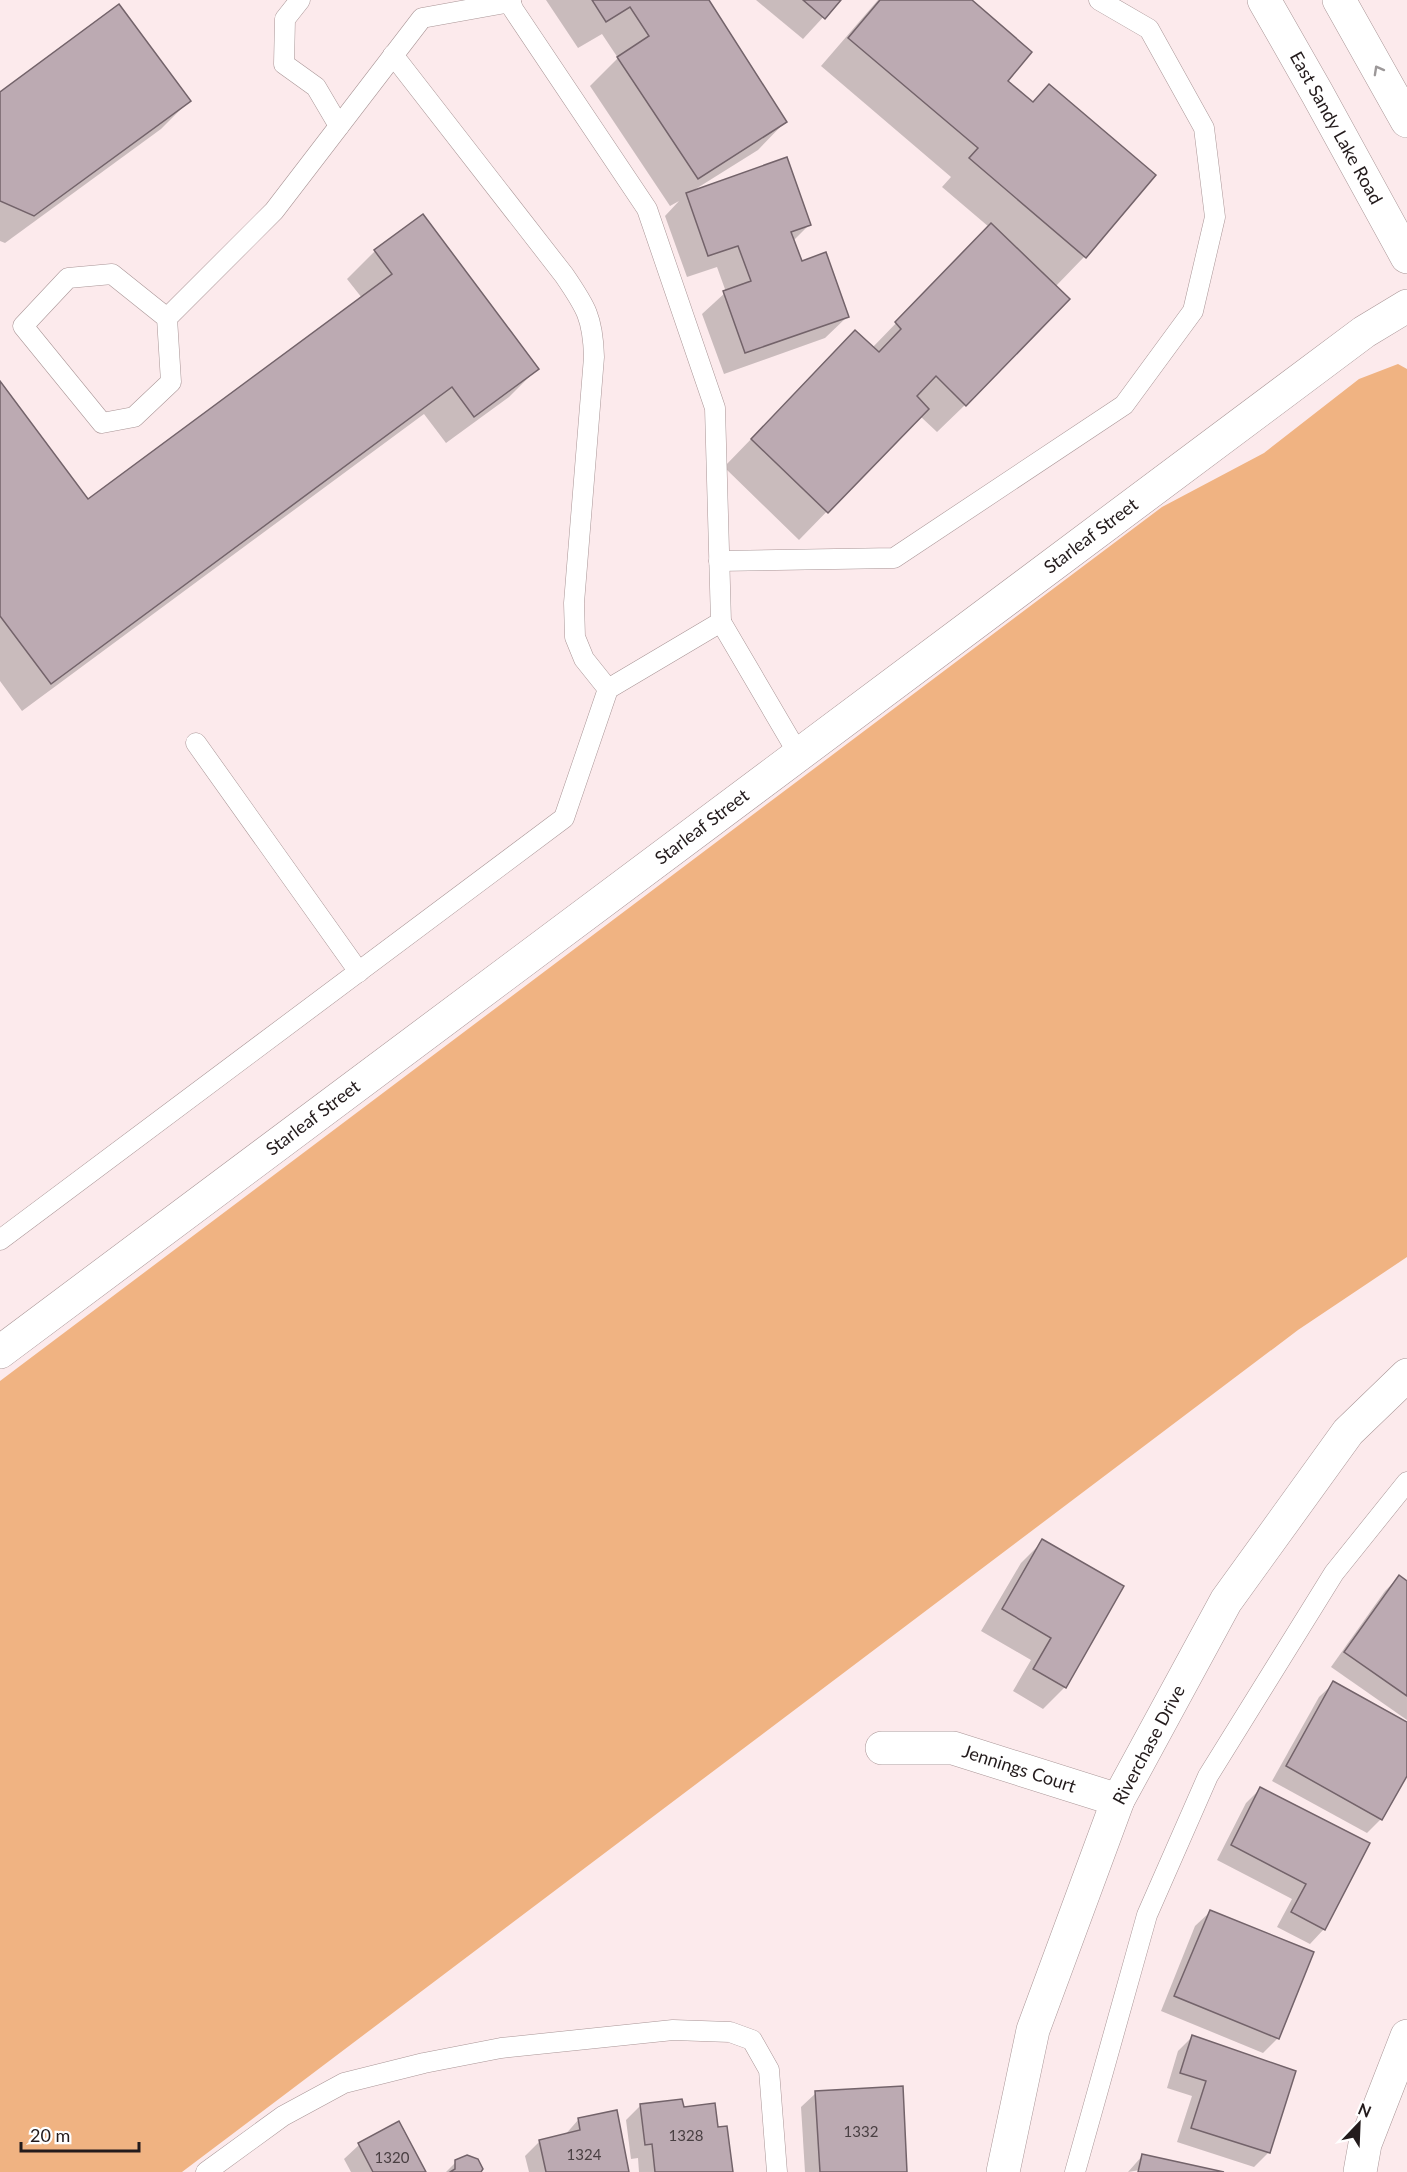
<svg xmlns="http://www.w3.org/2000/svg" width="1407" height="2172" font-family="Lato,sans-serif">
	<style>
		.green { fill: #f0b382 }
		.shadow { fill: #0003 }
		.building { fill: #bcaab2; stroke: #73636a; stroke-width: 1.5 }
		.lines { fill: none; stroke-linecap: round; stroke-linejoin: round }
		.service-casing { stroke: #a99596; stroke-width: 21 }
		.minor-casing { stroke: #a99596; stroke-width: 34 }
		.tertiary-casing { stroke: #a99596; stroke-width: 34 }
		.secondary-casing { stroke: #a99596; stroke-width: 34 }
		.service { stroke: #fff; stroke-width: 20 }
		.minor { stroke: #fff; stroke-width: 33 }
		.tertiary { stroke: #fff; stroke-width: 33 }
		.secondary { stroke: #fff; stroke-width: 33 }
		.oneway { stroke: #9c9899 }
		.labels { text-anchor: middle; stroke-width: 4.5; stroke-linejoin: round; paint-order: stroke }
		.number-label { font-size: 15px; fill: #493f42 }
		.street-label { font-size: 18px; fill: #231b1c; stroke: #fff }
	</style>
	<rect width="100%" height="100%" fill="#fceaec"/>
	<!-- green -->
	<polygon class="green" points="1398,364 1407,369 1407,1257 1298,1330 182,2172 0,2172 0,1381 1162,507 1264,453 1359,379"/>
	<!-- shadow -->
	<g class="shadow">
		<polygon points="546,0 707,0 785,122 758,150 694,190 809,225 793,241 801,263 847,317 825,338 724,374 702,314 726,292 717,267 687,277 665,216 679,201 670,206 590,86 618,58 602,34 578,48"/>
		<polygon points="756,0 839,0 803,39"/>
		<polygon points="878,0 969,0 1006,81 1032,103 1154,175 1084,257 1055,287 965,405 937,432 920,416 799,540 724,467 828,360 872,348 989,227 942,187 951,177 821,66"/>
		<polygon points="0,94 189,101 161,129 5,243 0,241"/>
		<polygon points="375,251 537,369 509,397 446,443 424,414 22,711 0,681 0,383 88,501 362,298 347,279"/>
		<polygon points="1043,1541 1122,1587 1065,1687 1043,1709 1013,1691 1031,1660 981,1631 1021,1563"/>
		<polygon points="1399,1577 1407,1582 1407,1720 1331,1667 1385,1591"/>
		<polygon points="1334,1683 1407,1724 1407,1773 1381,1819 1367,1833 1272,1781 1319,1697"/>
		<polygon points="1260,1789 1368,1844 1324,1929 1310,1944 1277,1927 1292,1899 1217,1860 1246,1803"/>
		<polygon points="1210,1912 1278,2038 1263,2053 1161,2011 1195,1926"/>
		<polygon points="1193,2036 1294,2072 1268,2153 1254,2167 1177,2142 1192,2096 1167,2088 1178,2051"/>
		<polygon points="816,2093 906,2172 805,2172 801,2107"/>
		<polygon points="640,2106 682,2109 717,2129 731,2172 639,2172 638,2158 631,2159 626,2120"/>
		<polygon points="579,2119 628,2172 529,2172 525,2156 540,2141 564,2136"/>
		<polygon points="398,2124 424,2172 351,2172 344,2159 359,2145"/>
		<polygon points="1143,2155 1217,2172 1140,2172 1140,2170 1128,2172"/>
		<polygon points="456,2162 480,2172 446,2172"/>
	</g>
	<!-- building -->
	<g class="building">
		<polygon points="592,0 709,0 787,122 698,179 617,57 649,36 630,7 606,22"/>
		<polygon points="803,0 841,0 825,19"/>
		<polygon points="880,0 972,0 1032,52 1008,81 1033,102 1049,84 1156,175 1086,258 969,158 978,148 848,38"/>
		<polygon points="119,4 191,101 34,216 0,201 0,92"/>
		<polygon points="787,157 811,225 791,232 802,261 826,252 849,317 745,353 723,291 751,281 738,246 708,256 686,193"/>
		<polygon points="423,214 539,369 474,417 452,387 51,684 0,616 0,381 88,499 392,274 374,250"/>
		<polygon points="991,223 1070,299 966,406 936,376 917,396 929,409 828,513 751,439 855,330 879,352 901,329 895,322"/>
		<polygon points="1042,1539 1124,1586 1066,1688 1033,1669 1051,1638 1002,1609"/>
		<polygon points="1399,1575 1407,1581 1407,1696 1344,1652"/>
		<polygon points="1333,1681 1407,1722 1407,1776 1382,1820 1286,1766"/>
		<polygon points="1260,1787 1370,1843 1325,1930 1291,1912 1306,1884 1231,1845"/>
		<polygon points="1210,1910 1314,1952 1279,2039 1174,1996"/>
		<polygon points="1192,2035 1296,2071 1270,2153 1191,2128 1206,2081 1180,2073"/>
		<polygon points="903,2086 907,2172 820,2172 815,2091"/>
		<polygon points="682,2099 684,2107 715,2103 718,2127 727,2126 733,2172 655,2172 652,2144 645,2145 640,2104"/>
		<polygon points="617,2110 629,2172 546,2172 539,2140 580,2130 578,2118"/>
		<polygon points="399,2121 426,2172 373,2172 358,2143"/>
		<polygon points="1142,2154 1224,2172 1138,2172"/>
		<polygon points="467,2155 478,2159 483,2169 481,2172 450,2172 455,2169 455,2160"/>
	</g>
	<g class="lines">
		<!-- service casing -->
		<g class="service-casing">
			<g id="service">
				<polyline points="300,0 285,19 284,64 316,87 339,126"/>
				<path d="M393 55 564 275C586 307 593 318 594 357L574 603 575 637 584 659 608 689"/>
				<polyline points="167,318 112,274 68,278 23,326 102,423 134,417 171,382 167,318 274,211 422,18 511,2"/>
				<polyline points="719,561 894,558 1124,405 1193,311 1215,217 1204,128 1149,29 1099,0"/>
				<polyline points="721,622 799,755"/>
				<polyline points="196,743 359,972"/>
				<polyline points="0,1240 564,818 608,689 721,622 715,408 647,209 513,9 510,0"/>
				<polyline points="206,2172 283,2116 344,2083 424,2063 501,2048 673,2030 730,2032 752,2040 769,2070 777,2172"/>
				<polyline points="1075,2172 1147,1915 1208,1776 1334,1573 1407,1482"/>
			</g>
		</g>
		<!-- minor casing -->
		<g class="minor-casing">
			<g id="minor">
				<polyline points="0,1352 1364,332 1407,306"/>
				<polyline points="882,1748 953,1748 1118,1800"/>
				<polyline points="1360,2172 1365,2144 1407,2036"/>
			</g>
		</g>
		<!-- tertiary casing -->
		<g class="tertiary-casing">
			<polyline id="tertiary" points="1003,2172 1033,2030 1118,1800 1226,1601 1348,1432 1407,1375"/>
		</g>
		<!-- secondary casing -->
		<g class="secondary-casing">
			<g id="secondary">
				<polyline points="1264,0 1317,93 1407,257"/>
				<polyline points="1339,0 1407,121"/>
			</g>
		</g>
		<!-- service -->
		<use href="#service" class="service"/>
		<!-- minor -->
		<use href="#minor" class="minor"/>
		<!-- tertiary -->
		<use href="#tertiary" class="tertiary"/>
		<!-- secondary -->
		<use href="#secondary" class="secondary"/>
	</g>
	<!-- one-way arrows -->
	<defs><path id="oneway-chevron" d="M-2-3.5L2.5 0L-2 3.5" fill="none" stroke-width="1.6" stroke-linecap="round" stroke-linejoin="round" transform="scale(1.5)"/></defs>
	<use class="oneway" href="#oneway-chevron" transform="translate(1378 70) rotate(-119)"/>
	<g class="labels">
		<!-- number labels -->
		<g class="number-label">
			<text x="861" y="2137">1332</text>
			<text x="686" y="2141">1328</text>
			<text x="584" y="2160">1324</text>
			<text x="392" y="2163">1320</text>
		</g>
		<!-- street labels -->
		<g class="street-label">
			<text transform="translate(1336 128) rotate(61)" y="6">East Sandy Lake Road</text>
			<text transform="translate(1091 536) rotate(-37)" y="6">Starleaf Street</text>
			<text transform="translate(702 827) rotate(-37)" y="6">Starleaf Street</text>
			<text transform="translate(313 1118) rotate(-37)" y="6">Starleaf Street</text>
			<text transform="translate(1149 1745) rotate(-62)" y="6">Riverchase Drive</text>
			<text transform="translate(1019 1769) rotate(18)" y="6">Jennings Court</text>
		</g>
	</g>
	<!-- north arrow -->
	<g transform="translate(1359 2124) rotate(23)" stroke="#ffffff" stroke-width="4.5" paint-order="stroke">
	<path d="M0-4.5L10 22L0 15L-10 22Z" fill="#231b1c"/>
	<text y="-9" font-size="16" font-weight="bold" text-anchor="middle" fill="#231b1c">N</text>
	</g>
	<!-- scale -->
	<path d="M21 2142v9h118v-9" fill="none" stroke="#231b1c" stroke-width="3"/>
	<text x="30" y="2142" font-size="18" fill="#231b1c" stroke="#ffffff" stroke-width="4.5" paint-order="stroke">20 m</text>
</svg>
